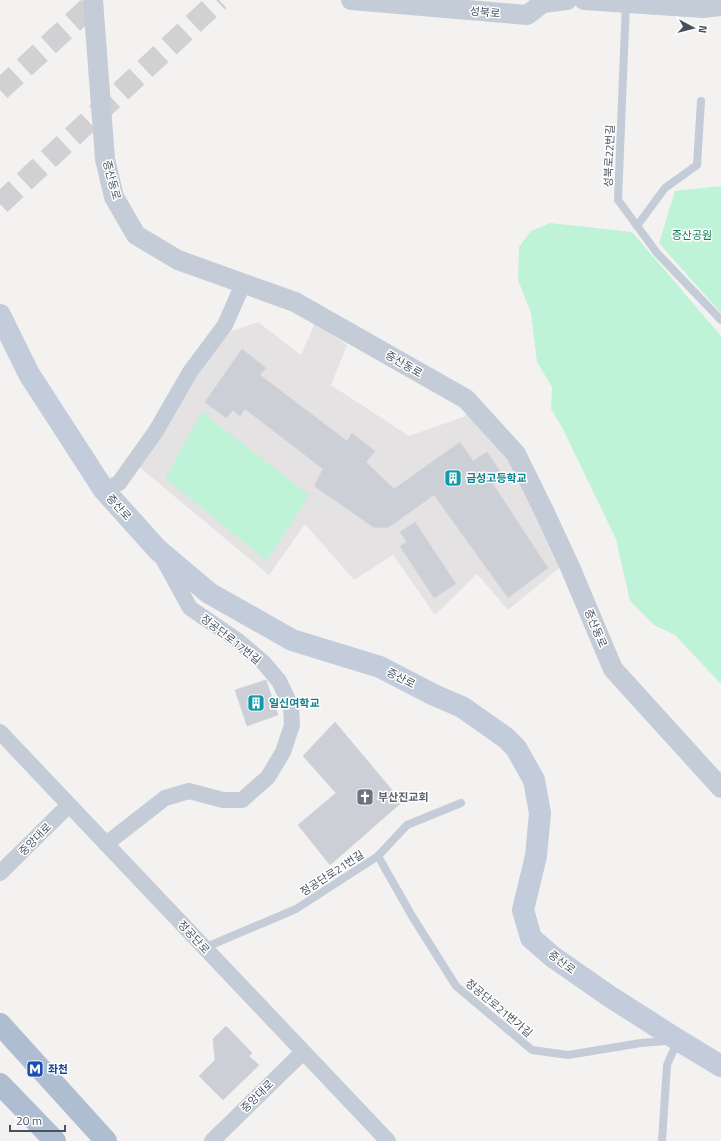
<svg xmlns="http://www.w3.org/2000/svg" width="721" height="1141" font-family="'Titillium Web','Noto Sans KR',sans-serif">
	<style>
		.education { fill: #e5e2e3 }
		.green { fill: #bef3d8 }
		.building { fill: #cdcfd7; stroke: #d5d6dd }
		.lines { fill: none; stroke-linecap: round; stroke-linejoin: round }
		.trunk-tunnel { stroke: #d1d1d4; stroke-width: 22; stroke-dasharray: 22 11; stroke-linecap: butt }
		.service { stroke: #c4ccd7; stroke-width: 8 }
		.minor { stroke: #c4ccd7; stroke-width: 16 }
		.tertiary { stroke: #c4ccd7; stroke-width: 20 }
		.secondary { stroke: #c3ccdb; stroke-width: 22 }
		.primary { stroke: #afbdd1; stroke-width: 22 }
		.labels { text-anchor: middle; stroke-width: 3; stroke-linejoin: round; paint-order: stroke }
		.street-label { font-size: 11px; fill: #475260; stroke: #fff }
		.park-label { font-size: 11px; fill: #118355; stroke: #fff }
		.culture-label { font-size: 11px; font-weight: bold; fill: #0d838f; stroke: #fff; text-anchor: start }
		.worship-label { font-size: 11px; font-weight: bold; fill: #5b616d; stroke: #fff; text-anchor: start }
		.transit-label { font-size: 11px; font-weight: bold; fill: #164399; stroke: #fff; text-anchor: start }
	</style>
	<rect width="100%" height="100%" fill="#f4f1f1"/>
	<!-- education -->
	<polygon class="education" points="258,322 301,355 315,323 347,345 331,385 409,436 463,417 468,413 513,461 564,564 508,610 477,574 435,615 393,555 354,580 305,524 269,575 138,466 214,337"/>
	<!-- green -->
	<g class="green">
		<polygon points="721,186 721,313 659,243 675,191"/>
		<polygon points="550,223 632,232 721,336 721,684 675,635 654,625 630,601 616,539 562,427 551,409 552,387 537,362 531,313 518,280 519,247 531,231"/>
		<polygon points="202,412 309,495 267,561 165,478"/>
	</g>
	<!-- building -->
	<g class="building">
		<polygon points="242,349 266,368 260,375 347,441 352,433 375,451 366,462 394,489 460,442 473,461 487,452 502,474 491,481 548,568 508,598 434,495 389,527 380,528 373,527 314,486 323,469 245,409 240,416 233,410 226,418 205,402"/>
		<polygon points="415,522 456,584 434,598 400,546 407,542 400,532"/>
		<polygon points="266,680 278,715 247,726 235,690"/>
		<polygon points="335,722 402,802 330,865 298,825 336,793 303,756"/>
		<polygon points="226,1026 252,1053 249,1056 259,1065 223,1100 199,1076 215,1060 213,1039"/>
	</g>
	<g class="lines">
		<!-- trunk-tunnel -->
		<g class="trunk-tunnel">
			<polyline points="0,90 97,0"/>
			<polyline points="0,204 219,0"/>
		</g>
		<!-- service -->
		<g class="service">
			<polyline points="626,3 618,200 657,253 721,320"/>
			<polyline points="637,226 665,188 697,165 701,101"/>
			<polyline points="378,856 412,916 456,986 532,1050 568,1055 641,1043 678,1040 667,1065 662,1141"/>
			<polyline points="204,948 296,909 378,856 407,825 461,803"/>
		</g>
		<!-- minor -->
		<g class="minor">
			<polyline points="104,490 119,483 156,431 190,372 225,325 243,284"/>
			<polyline points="0,732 388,1141"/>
			<polyline points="106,844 165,798 189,791 223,800 242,800 268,777 283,752 292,725 291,706 279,681 263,662 237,640 190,608 163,559"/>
			<polyline points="0,873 69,805"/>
			<polyline points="212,1141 303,1052"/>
		</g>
		<!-- tertiary -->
		<g class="tertiary">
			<polyline points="93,0 105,159 114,197 136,235 178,260 295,302 466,399 516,454 544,511 570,567 613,669 721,788"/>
			<polyline points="351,0 527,15 543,3 567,0"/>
			<polyline points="584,0 703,8 721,6"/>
		</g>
		<!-- secondary -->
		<polyline class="secondary" points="0,315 29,374 104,490 158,550 209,593 292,640 380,667 434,695 462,707 506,738 516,748 534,780 540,813 536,856 523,910 531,938 553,957 609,996 678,1040 721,1066"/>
		<!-- primary -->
		<g class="primary">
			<polyline points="0,1024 106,1141"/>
			<polyline points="0,1084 55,1141"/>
		</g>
	</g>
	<!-- icons -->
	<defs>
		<g id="building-square" transform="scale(0.9)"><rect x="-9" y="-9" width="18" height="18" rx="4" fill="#0f9aa8" stroke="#fff"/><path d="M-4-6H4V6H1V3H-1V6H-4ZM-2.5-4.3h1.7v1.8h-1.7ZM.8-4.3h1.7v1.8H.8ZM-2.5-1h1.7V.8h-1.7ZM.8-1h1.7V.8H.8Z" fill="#fff"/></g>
		<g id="church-square" transform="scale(0.9)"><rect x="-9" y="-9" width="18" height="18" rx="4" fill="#6b7280" stroke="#fff"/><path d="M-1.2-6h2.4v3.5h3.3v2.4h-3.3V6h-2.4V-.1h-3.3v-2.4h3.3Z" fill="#fff"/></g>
		<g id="metro-square" transform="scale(0.9)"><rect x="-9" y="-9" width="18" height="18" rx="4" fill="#1a4fb4" stroke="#fff"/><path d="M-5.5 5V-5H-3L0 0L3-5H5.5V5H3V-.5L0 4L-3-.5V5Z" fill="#fff"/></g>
	</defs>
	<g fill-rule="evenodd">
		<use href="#building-square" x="453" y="478"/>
		<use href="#building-square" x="256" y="703"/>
		<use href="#church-square" x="365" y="797"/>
		<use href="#metro-square" x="35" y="1069"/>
	</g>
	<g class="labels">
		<!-- street labels -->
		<g class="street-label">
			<text transform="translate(485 12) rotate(5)" y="4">성북로</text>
			<text transform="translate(609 156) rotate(-88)" y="4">성북로22번길</text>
			<text transform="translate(112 180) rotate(75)" y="4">증산동로</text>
			<text transform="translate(404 364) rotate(30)" y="4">증산동로</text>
			<text transform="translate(119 507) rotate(48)" y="4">증산로</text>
			<text transform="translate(596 628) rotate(67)" y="4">증산동로</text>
			<text transform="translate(231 639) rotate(38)" y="4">정공단로17번길</text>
			<text transform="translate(401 678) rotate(27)" y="4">증산로</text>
			<text transform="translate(35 839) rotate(-45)" y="4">중앙대로</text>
			<text transform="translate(332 873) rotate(-33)" y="4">정공단로21번길</text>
			<text transform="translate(194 937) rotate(47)" y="4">정공단로</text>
			<text transform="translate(562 962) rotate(37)" y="4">증산로</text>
			<text transform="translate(499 1008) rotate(40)" y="4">정공단로21번가길</text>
			<text transform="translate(257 1096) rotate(-44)" y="4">중앙대로</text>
		</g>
		<!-- park labels -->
		<g class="park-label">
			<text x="692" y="239">증산공원</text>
		</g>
		<!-- culture labels -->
		<g class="culture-label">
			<text x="466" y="482">금성고등학교</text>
			<text x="269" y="707">일신여학교</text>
		</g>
		<!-- worship labels -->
		<g class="worship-label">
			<text x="378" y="801">부산진교회</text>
		</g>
		<!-- transit labels -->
		<g class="transit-label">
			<text x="48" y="1073">좌천</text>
		</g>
	</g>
	<!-- north arrow -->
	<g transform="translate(693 28) rotate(97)" stroke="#ffffff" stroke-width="3" paint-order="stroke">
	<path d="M0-3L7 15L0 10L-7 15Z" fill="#475260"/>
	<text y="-6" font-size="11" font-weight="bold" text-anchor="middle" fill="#475260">N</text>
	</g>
	<!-- scale -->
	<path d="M10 1125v6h55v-6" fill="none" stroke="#475260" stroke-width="2"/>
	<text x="16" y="1125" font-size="12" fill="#475260" stroke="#ffffff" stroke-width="3" paint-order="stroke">20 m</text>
</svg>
